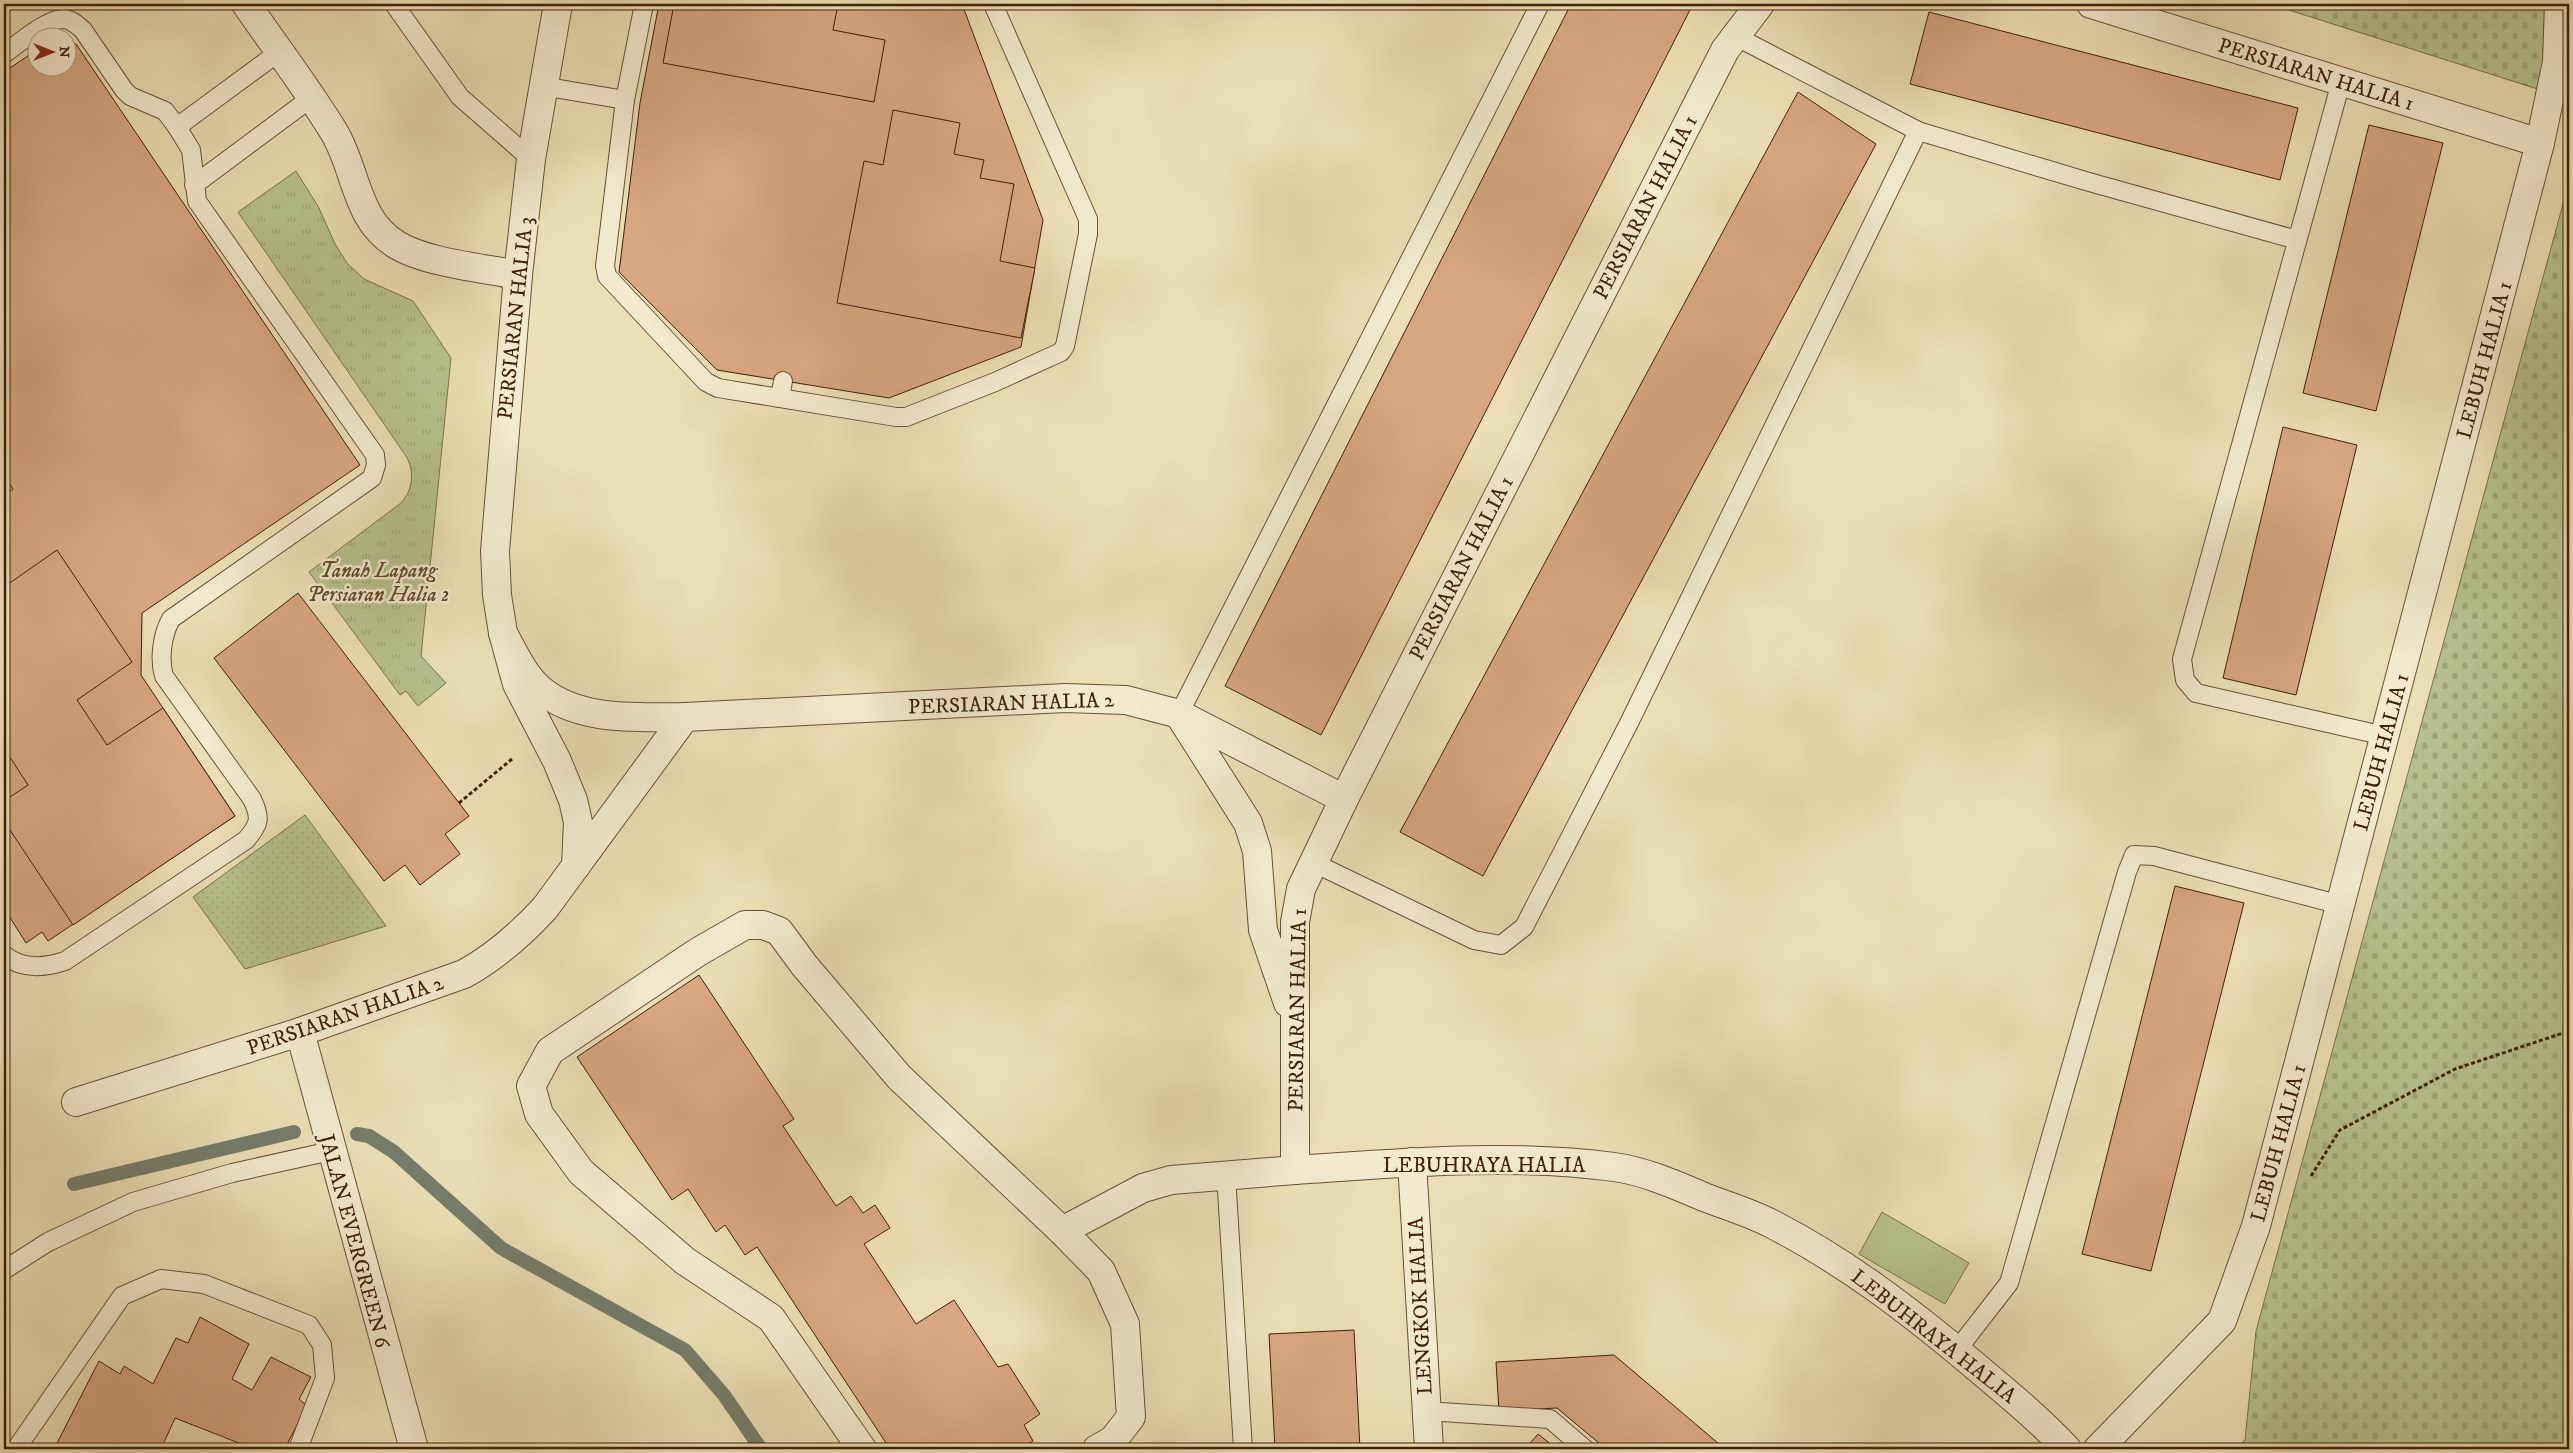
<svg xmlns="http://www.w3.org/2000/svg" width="2573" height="1453" font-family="'IM FELL DW Pica',serif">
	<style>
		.grass { fill: url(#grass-dots); stroke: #7b714c }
		.cemetery { fill: url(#cemetery-stones); stroke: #7b714c }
		.park { fill: url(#park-tufts); stroke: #7b714c }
		.garden { fill: #b6c28e; stroke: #7b714c }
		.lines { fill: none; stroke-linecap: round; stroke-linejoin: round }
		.stream { stroke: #757e6b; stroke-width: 14 }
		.building { fill: #d8a681; stroke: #40200b }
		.service-casing { stroke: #6b5036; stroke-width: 20 }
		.minor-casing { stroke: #6b5036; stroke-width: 30 }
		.tertiary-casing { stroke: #6b5036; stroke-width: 30 }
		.path { stroke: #40200b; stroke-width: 3; stroke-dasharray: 4 2.5; stroke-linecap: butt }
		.service { stroke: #f3eacf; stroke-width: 18 }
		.minor { stroke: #f3eacf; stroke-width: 28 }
		.tertiary { stroke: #f3eacf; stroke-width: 28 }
		.labels { text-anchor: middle; stroke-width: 5; stroke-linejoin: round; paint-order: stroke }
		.street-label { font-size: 21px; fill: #40200b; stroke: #f3eacf }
		.park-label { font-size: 21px; font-style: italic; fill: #5e482c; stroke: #f3eacf }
	</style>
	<defs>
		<pattern id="grass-dots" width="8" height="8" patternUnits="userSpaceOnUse" patternTransform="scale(1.25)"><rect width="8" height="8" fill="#b6c28e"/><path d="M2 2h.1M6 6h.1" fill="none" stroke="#9ea679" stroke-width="1.8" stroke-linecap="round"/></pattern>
		<pattern id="cemetery-stones" width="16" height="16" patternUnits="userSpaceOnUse" patternTransform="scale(1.25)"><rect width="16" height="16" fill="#b6c28e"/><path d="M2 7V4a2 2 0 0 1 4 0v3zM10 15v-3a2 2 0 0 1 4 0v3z" fill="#9ea679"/></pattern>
		<pattern id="park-tufts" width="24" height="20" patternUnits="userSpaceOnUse" patternTransform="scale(1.25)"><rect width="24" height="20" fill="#b6c28e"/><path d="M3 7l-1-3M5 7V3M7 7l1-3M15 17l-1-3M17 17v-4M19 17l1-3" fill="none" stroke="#9ea679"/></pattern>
	</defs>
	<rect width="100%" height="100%" fill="#ecdfb5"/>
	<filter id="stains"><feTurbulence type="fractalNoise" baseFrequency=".004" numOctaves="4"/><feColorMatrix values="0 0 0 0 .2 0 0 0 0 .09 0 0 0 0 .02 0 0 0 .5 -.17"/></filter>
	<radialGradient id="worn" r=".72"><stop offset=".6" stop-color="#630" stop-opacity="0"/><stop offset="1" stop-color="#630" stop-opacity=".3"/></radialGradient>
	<!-- grass -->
	<polygon class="grass" points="305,815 386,926 245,969 193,897"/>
	<!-- cemetery -->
	<g class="cemetery">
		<polygon points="2270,4 2569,4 2569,99"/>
		<polygon points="2569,182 2569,1449 2235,1449 2245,1440 2256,1331"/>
	</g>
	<!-- park -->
	<path class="park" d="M296 171 319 208 335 244 347 263 364 279 413 301 451 358 421 656 446 683 418 706 406 691 400 695 309 572 401 503C413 490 415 471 406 456L238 212Z"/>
	<!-- garden -->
	<polygon class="garden" points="1882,1212 1969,1263 1945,1304 1859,1254"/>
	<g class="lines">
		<!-- stream -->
		<g class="stream">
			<polyline points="357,1134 369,1136 394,1152 501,1248 685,1350 724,1395 761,1449"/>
			<polyline points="74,1184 294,1132"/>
		</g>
	</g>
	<!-- building -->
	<g class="building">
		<polygon points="659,4 962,4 1043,220 1021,347 889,398 717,370 619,272 640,103"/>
		<polygon points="674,4 838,4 833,30 885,40 874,102 663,63"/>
		<polygon points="1571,4 1693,4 1321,735 1225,686"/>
		<polygon points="1929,12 2298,108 2280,180 1910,84"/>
		<polygon points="68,42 76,44 360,465 142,613 141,675 235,816 48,941 42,932 26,943 4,908 4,72 38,49 38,68 68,68"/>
		<polygon points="1798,92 1876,144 1483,876 1400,832"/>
		<polygon points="893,110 960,123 954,154 984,160 980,178 1014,184 1000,261 1035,268 1021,338 837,303 864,161 883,165"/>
		<polygon points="2369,125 2443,143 2376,411 2303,393"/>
		<polygon points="2283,427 2357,445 2296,695 2223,678"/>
		<polygon points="4,475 13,489 4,496"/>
		<polygon points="57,550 132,662 77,700 107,745 163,708 235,816 73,925 4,821 4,801 28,785 4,748 4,587"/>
		<polygon points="298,593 469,816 445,834 460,854 420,885 405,865 384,881 214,658"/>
		<polygon points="2175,886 2244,903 2151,1271 2082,1254"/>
		<polygon points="699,975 794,1119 783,1126 836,1206 851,1196 863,1213 875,1205 890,1228 864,1244 916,1324 954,1300 998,1367 1008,1364 1040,1414 1024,1425 1033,1441 1021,1449 890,1449 757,1247 745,1255 725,1225 716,1232 688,1189 672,1200 577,1057"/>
		<polygon points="200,1317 249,1344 232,1379 252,1390 271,1357 311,1377 299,1399 307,1406 285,1448 274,1443 270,1449 254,1449 175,1418 161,1449 54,1449 99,1361 120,1374 124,1366 153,1384 176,1338 188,1343"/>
		<polygon points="1354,1330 1360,1449 1275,1449 1269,1334"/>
		<polygon points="1614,1355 1725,1449 1606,1449 1557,1408 1499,1411 1496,1362"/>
		<polygon points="1538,1434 1557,1449 1525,1449"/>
	</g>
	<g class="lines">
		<!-- service casing -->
		<g class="service-casing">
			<g id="service">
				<polyline points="394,4 460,97 531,159"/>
				<polyline points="644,4 625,100 605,266 607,276 706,382 718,388 896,417 906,417 995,382 1061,352 1065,346 1088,234 1088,219 993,4"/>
				<polyline points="1735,36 1918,131"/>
				<path d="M4 54C18 44 46 20 62 19 70 18 77 25 83 30L124 90 130 96 165 111 177 127 191 150 197 201 375 455 376 465 372 478 171 619C162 635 159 659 164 676L252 799C261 818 260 824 246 840L65 961C44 968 22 970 4 955"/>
				<polyline points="2341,82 2182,659 2185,680 2196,693 2385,736"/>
				<polyline points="542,86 625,100"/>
				<polyline points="177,127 279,52"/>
				<polyline points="194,185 311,98"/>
				<polyline points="780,398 783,381"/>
				<polyline points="1179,714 1540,4"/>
				<polyline points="1314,863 1474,940 1501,945 1524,927 1629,723 1918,131 2089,182 2297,240"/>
				<polyline points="1226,1175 1243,1449"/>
				<polyline points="4,1270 48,1242 133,1202 232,1173 331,1151"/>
				<polyline points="1957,1350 2009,1283 2127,872 2134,855 2154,856 2341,905"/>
				<polyline points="1426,1411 1550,1419 1585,1449"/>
				<polyline points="16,1449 122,1296 161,1279 204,1284 309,1325 322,1345 325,1378 298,1449"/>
			</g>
		</g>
		<!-- minor casing -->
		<g class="minor-casing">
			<g id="minor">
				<path d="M246 4C275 46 307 88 334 132 357 170 355 220 397 245 427 263 483 268 518 275"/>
				<polyline points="558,4 531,159 518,275 495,551 497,595 503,633 517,684 557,761 573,800 578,822 576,866"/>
				<polyline points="2091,4 2540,143"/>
				<path d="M503 633C514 653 524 676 541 690 580 722 638 717 685 717L1065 698 1126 700 1179 714 1344 799"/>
				<polyline points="1180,716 1248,823 1257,851 1263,930 1288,1003"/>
				<polyline points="300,1032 414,1449"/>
				<path d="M76 1102 300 1032 464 974C495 957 521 934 545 908L685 717"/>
				<polyline points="1412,1162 1429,1449"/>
				<polyline points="1062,1231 1143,1188 1171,1180 1295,1170 1295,922 1301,889 1344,799 1725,50 1760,4"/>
				<polyline points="862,1449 771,1318 685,1261 581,1172 539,1114 531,1086 550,1051 698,952 745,925 763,925 779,931 804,965 899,1077 1062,1231 1101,1271 1125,1324 1131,1417 1113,1440 1097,1449"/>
				<polyline points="2098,1449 2222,1321 2256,1226 2540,143 2557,62 2559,4"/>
			</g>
		</g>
		<!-- tertiary casing -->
		<g class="tertiary-casing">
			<path id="tertiary" d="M1295 1170C1400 1163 1508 1153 1614 1167 1644 1171 1676 1185 1704 1197 1727 1206 1751 1213 1772 1224 1846 1262 1911 1312 1974 1365 2006 1392 2038 1418 2067 1449"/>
		</g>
		<!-- path -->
		<g class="path">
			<polyline points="459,803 512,759"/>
			<polyline points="2311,1176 2340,1130 2455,1069 2569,1031"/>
		</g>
		<!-- service -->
		<use href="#service" class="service"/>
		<!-- minor -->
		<use href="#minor" class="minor"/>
		<!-- tertiary -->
		<use href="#tertiary" class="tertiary"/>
	</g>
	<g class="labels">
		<!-- street labels -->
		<g class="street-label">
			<text transform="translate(2316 74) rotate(17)" y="7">PERSIARAN HALIA 1</text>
			<text transform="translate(1645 207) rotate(-63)" y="7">PERSIARAN HALIA 1</text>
			<text transform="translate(515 318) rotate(-84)" y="7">PERSIARAN HALIA 3</text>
			<text transform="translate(2484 360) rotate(-75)" y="7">LEBUH HALIA 1</text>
			<text transform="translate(1461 568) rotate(-63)" y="7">PERSIARAN HALIA 1</text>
			<text transform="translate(1011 703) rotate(-2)" y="7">PERSIARAN HALIA 2</text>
			<text transform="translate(2381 752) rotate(-75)" y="7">LEBUH HALIA 1</text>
			<text transform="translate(1297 1010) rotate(-89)" y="7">PERSIARAN HALIA 1</text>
			<text transform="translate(345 1015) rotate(-19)" y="7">PERSIARAN HALIA 2</text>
			<text transform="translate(2278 1143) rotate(-75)" y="7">LEBUH HALIA 1</text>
			<text x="1484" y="1172">LEBUHRAYA HALIA</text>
			<text transform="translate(355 1241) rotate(75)" y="7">JALAN EVERGREEN 6</text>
			<text transform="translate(1420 1306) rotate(-93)" y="7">LENGKOK HALIA</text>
			<text transform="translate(1934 1336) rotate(38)" y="7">LEBUHRAYA HALIA</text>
		</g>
		<!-- park labels -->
		<g class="park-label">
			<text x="378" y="577">Tanah Lapang<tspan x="378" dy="24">Persiaran Halia 2</tspan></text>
		</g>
	</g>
	<!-- margin -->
	<rect width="2573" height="1453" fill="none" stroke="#ecdfb5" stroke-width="20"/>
	<rect x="5" y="5" width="2563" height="1443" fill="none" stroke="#40200b" stroke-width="2.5"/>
	<rect x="10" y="10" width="2553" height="1433" fill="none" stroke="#40200b"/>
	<!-- north arrow -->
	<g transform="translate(52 52) rotate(90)"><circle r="24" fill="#f3eacf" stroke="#ab9981"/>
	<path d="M0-4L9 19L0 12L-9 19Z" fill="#8f2418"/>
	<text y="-8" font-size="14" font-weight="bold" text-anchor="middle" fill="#40200b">N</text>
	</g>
	<rect width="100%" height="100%" filter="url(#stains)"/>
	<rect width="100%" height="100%" fill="url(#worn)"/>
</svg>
